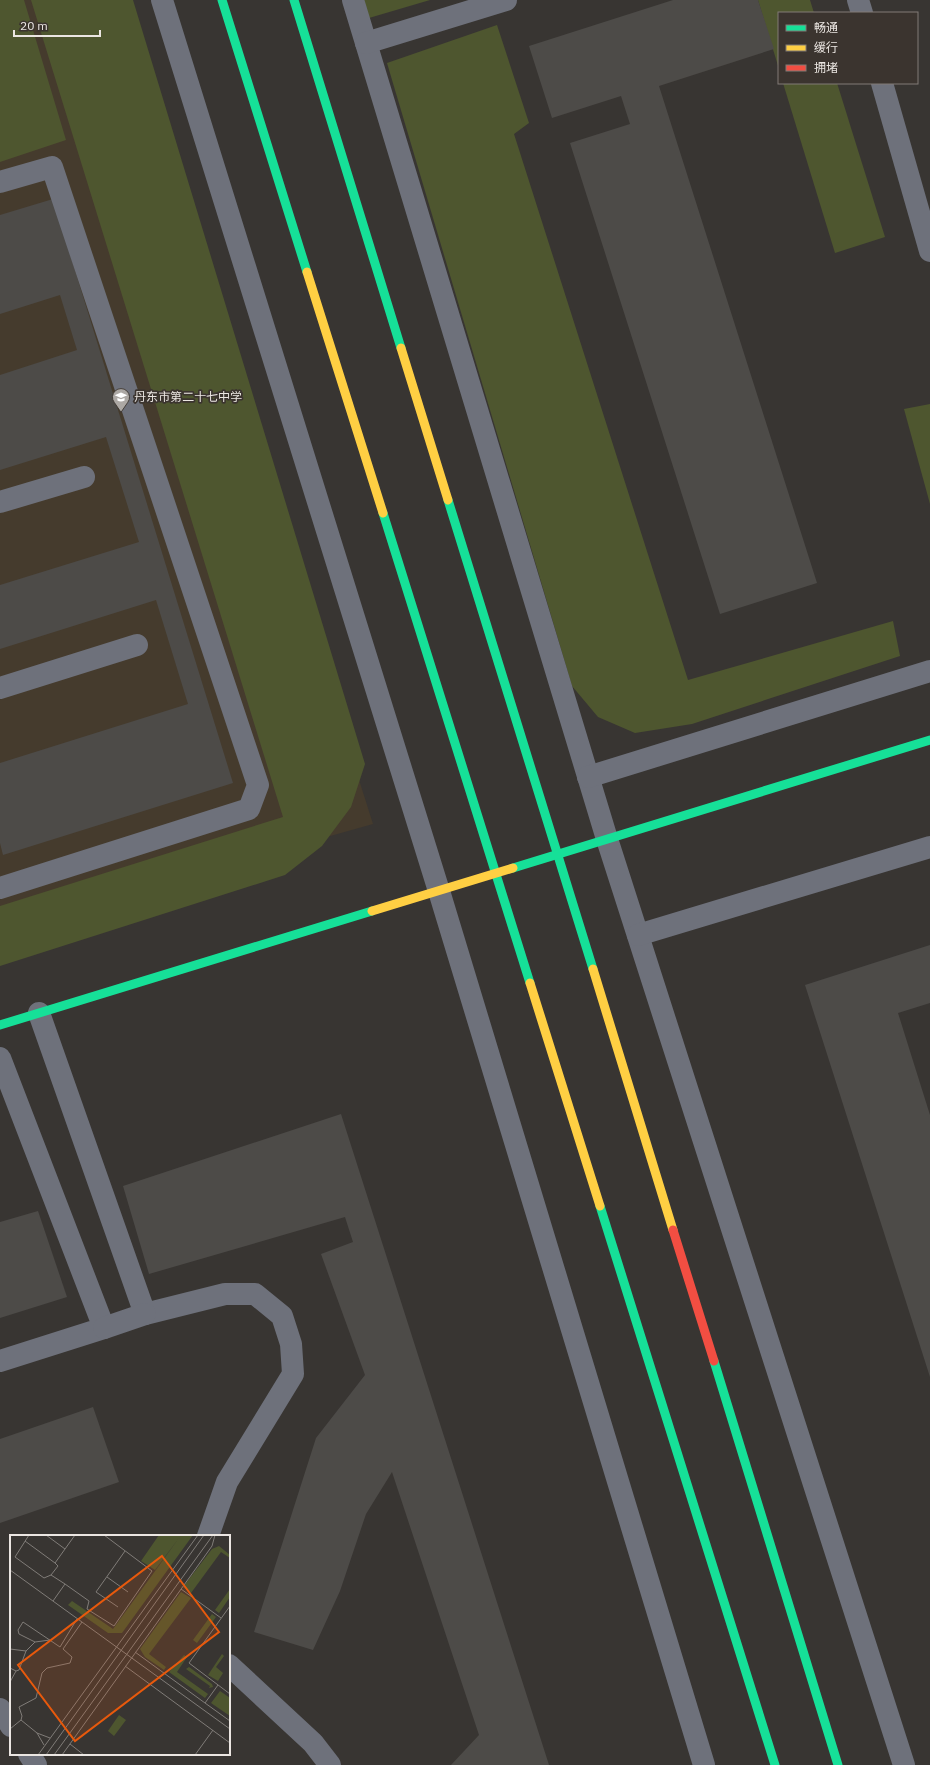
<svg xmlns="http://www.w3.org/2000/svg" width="930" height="1765" font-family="'IBM Plex Sans','Noto Sans SC',sans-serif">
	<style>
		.education { fill: #453b2d }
		.green { fill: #4e562f }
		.building { fill: #4d4b48 }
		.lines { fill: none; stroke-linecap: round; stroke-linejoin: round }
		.street { stroke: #6e717b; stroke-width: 22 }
		.fast { stroke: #16e098; stroke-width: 9 }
		.slow { stroke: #ffcf43; stroke-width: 9 }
		.jam { stroke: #f24e42; stroke-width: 9 }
		.labels { text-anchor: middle; stroke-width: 3.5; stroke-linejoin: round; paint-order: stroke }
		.poi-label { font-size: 12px; fill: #ebe6e2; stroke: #3b342f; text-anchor: start }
		.inset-road { fill: none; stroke: #807c78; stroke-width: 1 }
		.view { fill: #e8590c; fill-opacity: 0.15; stroke: #e8590c; stroke-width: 2 }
		.inset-edge { fill: none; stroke: #ebe6e2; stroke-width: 2 }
	</style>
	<rect width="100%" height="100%" fill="#383532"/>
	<!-- education -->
	<polygon class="education" points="0,0 113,0 373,824 0,929"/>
	<!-- green -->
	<g class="green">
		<polygon points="0,0 24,0 66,140 0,162"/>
		<polygon points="31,0 133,0 365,764 351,807 322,846 285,875 0,966 0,906 283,817"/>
		<polygon points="364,0 430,0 369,18"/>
		<polygon points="758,0 810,0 814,13 779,13 779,69"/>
		<polygon points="497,25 529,123 514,134 688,680 893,621 900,656 692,724 635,733 598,717 572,686 387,63"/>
		<polygon points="783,83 837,83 885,237 835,253"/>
		<polygon points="930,404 930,504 904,409"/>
	</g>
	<!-- building -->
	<g class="building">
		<polygon points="673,0 758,0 774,49 659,86 817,583 720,614 570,143 630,124 621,96 552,118 529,46"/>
		<polygon points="53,199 233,783 3,855 0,843 0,763 188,704 156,600 0,649 0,585 139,542 106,437 0,470 0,375 77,350 60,295 0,314 0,215"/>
		<polygon points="930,945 930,1003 898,1013 930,1115 930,1377 805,985"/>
		<polygon points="341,1114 549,1765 451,1765 479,1735 392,1472 366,1514 340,1591 313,1650 254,1632 316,1438 365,1375 321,1254 353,1242 345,1217 149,1274 123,1186"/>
		<polygon points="38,1211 67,1297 0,1318 0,1222"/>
		<polygon points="93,1407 119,1482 0,1523 0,1439"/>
	</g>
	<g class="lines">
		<!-- street -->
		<g class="street">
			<polyline points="162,0 439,891 704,1765"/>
			<polyline points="353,0 607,839 904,1765"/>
			<polyline points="858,0 862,13"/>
			<polyline points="366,43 506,0"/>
			<polyline points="882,83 930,251"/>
			<polyline points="0,182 52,167 258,785 249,809 0,888"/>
			<polyline points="0,502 84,477"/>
			<polyline points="0,688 137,645"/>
			<polyline points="588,777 930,671"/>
			<polyline points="638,935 930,847"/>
			<polyline points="39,1013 145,1314 225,1294 255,1294 282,1316 291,1344 293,1374 227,1482 208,1536"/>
			<polyline points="0,1058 104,1328 0,1361"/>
			<polyline points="104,1328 145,1314"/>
			<polyline points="229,1665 313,1743 330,1765"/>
			<polyline points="0,1709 11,1726"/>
			<polyline points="29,1754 36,1765"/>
		</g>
		<!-- fast -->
		<g class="fast">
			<polyline points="222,0 307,272"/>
			<polyline points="294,0 401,348"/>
			<polyline points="448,500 593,969"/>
			<polyline points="383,513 530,983"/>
			<polyline points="513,868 930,740"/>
			<polyline points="0,1025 372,911"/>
			<polyline points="600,1206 775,1765"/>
			<polyline points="714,1361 838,1765"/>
		</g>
		<!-- slow -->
		<g class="slow">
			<polyline points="307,272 383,513"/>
			<polyline points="401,348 448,500"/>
			<polyline points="372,911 513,868"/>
			<polyline points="593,969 673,1230"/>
			<polyline points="530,983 600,1206"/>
		</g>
		<!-- jam -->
		<polyline class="jam" points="673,1230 714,1361"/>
	</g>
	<!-- icons -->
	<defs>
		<g id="school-pin" transform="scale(0.9)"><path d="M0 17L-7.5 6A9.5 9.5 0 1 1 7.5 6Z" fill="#aca8a4" stroke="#3b342f"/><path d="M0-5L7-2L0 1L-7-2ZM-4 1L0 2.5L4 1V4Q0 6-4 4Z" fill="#fff"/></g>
	</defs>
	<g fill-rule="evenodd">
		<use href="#school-pin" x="121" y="397"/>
	</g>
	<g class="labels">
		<!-- poi labels -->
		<g class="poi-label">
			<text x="134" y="401">丹东市第二十七中学</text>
		</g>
	</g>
	<!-- overview -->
	<g transform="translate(10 1535)">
		<rect width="220" height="220" fill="#383532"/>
		<path d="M149 0H183L112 98H98L58 70 62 66 103 94 169 3 145 35 131 26ZM209 11 220 20V23L211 17 181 58 173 52 202 14ZM220 54V62L209 78 205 75ZM171 57 181 63 139 119 156 132 154 135 135 122 130 114ZM202 79 206 82 187 108 183 105ZM212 119 214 121 206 132 213 138 208 146 198 140ZM174 120 177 122 167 137 198 159 195 163 159 137ZM179 132 202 149 203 152 199 153 200 151 176 134ZM210 156 220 163V181L201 168ZM109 180 116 185 104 201 98 196Z" fill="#4e562f"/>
		<path class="inset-road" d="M19 0 5 22 34 43 41 40 48 31 45 28 65 0M36 0 55 14M15 6 45 28M0 35 220 194M41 40 55 49M97 42 118 57M171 54 211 83M43 66 55 49 79 66 77 74 104 91 142 36 94 0M220 71 179 128 220 159M108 72 86 57 115 16M25 107 40 105M0 114 16 116 25 107 9 99 8 95 13 87 50 112 67 84M125 117 195 168 208 150M115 131 220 208M0 133 6 136 0 147M6 136 9 135 16 116M195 168 220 186M0 194 11 185M27 198 34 210M40 203 27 198 11 185 12 181 9 172 26 163 32 138 37 133 60 128 62 122 53 114 72 87M60 209 74 220M28 220 188 0M36 220 194 0M44 220 203 0M52 220 202 11 205 0M185 220 203 195"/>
		<path class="view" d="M152 21 209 97 65 206 8 130Z"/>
		<rect width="220" height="220" class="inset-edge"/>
	</g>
	<!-- legend -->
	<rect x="778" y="12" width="140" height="72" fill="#3b342f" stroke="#817b77"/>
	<rect x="786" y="25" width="20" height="6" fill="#16e098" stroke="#817b77"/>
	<text x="814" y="32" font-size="12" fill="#ebe6e2">畅通</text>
	<rect x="786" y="45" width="20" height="6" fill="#ffcf43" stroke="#817b77"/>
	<text x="814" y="52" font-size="12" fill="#ebe6e2">缓行</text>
	<rect x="786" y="65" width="20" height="6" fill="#f24e42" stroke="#817b77"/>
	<text x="814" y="72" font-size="12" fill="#ebe6e2">拥堵</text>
	<!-- scale -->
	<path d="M14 30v6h86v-6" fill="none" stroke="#ebe6e2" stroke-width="2"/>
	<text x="20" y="30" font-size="12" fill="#ebe6e2" stroke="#3b342f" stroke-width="3" paint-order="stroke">20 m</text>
</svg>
